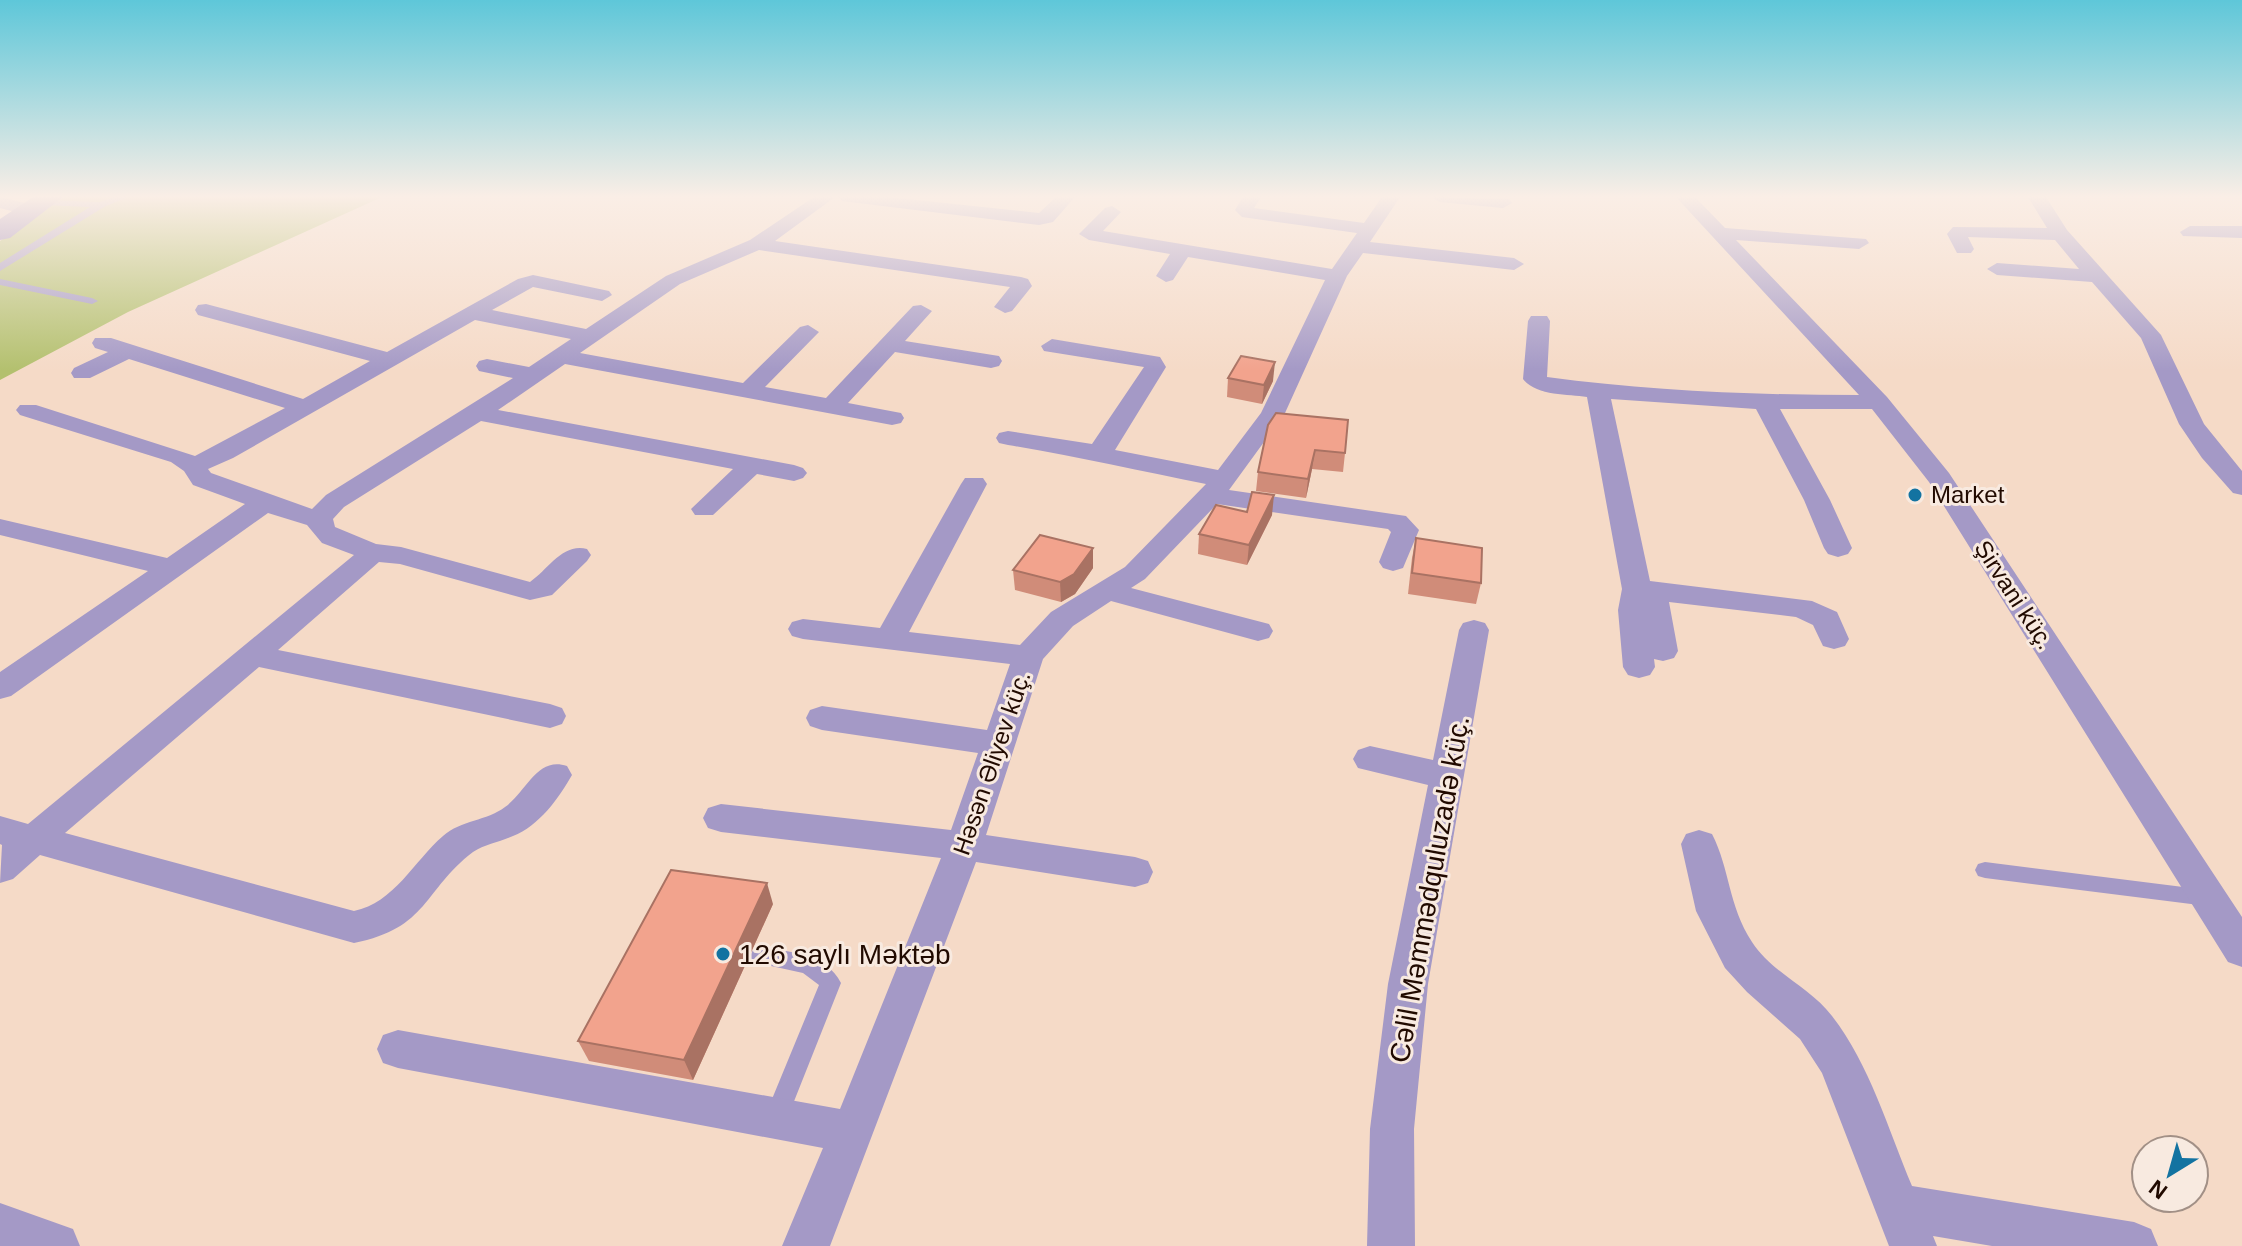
<svg xmlns="http://www.w3.org/2000/svg" width="2242" height="1246" font-family="Helvetica,sans-serif">
	<style>
		.green { fill: #b3c06e }
		.lines { fill: none; stroke-linecap: round; stroke-linejoin: round }
		.lane { fill: #a499c6; fill-rule: evenodd }
		.street { fill: #a499c6; fill-rule: evenodd }
		.secondary { fill: #8876b7; fill-rule: evenodd }
		.wall { fill: #d08c79 }
		.shaded-wall { fill: #a97263 }
		.building { fill: #f2a38d; stroke: #a97263; stroke-width: 2 }
		.poi-dot { fill: #1373a1; stroke: #f8eae0; stroke-width: 3 }
		.labels { text-anchor: middle; stroke-width: 6; stroke-linejoin: round; paint-order: stroke }
		.poi-label { font-size: 24px; fill: #210a00; stroke: #f8eae0; text-anchor: start }
		.street-label { font-size: 24px; fill: #210a00; stroke: #f8eae0 }
		.near-street-label { font-size: 28px; fill: #210a00; stroke: #f8eae0 }
		.near-poi-label { font-size: 28px; fill: #210a00; stroke: #f8eae0; text-anchor: start }
	</style>
	<rect width="100%" height="100%" fill="#f5dac7"/>
	<!-- green -->
	<polygon class="green" points="64,197 382,197 128,312 0,380 0,241"/>
	<g class="lines">
		<!-- lane -->
		<g class="lane">
			<polygon points="114,197 128,197 104,207 0,271 0,263 90,207 43,205 40,204 40,200 100,202"/>
			<polygon points="0,279 92,298 98,301 92,304 0,285"/>
			<polygon points="1985,862 2207,890 2214,892 2217,898 2214,904 2207,906 1985,878 1978,876 1975,870 1978,864"/>
			<path d="M760 947C789 952 826 953 841 983L785 1124 777 1127 769 1124 765 1116 819 985 803 973 753 962 750 956 753 950Z"/>
		</g>
		<!-- street -->
		<g class="street">
			<polygon points="0,197 38,206 40,210 31,216 0,208"/>
			<path d="M814 197H835L775 241 1021 277 1028 279 1032 286 1012 311 1005 313 994 307 1010 287 759 250 680 284 580 353 743 383 800 327 808 325 819 332 765 387 826 398 913 306 921 305 932 311 905 341 999 356 1002 361 999 366 991 368 895 352 848 403 901 413 904 418 901 423 892 425 565 364 498 410 794 465 803 468 807 473 803 478 794 481 757 474 713 515H695L691 509 733 469 481 421 344 507 333 519 335 527 376 544 401 547 530 582C549 569 562 543 587 549L591 555 587 561 552 595 530 600 400 564 379 562 278 650 550 704 562 708 566 716 562 724 550 728 259 667 65 833 354 911C394 903 414 861 443 836 461 820 487 821 505 807 527 791 537 756 567 766L572 775C559 798 539 826 513 836 500 842 485 844 473 852 423 890 429 928 354 943L40 855 13 879 0 883 2 845 0 844V816L28 824 354 555 322 543 307 525 268 513 11 696 0 699V672L148 571 0 535V519L167 558 245 504 193 485 184 471 171 462 20 415 16 410 20 405H36L195 456 285 408 129 359 90 378H74L71 373 74 368 108 352 95 348 92 343 95 338H111L303 399 370 361 198 315 195 310 198 305 206 304 387 352 518 279 533 275 609 291 612 295 602 301 533 287 492 310 586 329 666 276 750 240ZM475 320 571 339 529 367 487 359 479 361 476 366 479 371 513 378 326 495 312 509 211 473 208 469 233 458Z"/>
			<polygon points="839,197 888,197 1039,213 1056,197 1075,197 1053,222 1039,225 842,201"/>
			<path d="M1243 197H1261L1254 208 1364 223 1382 197H1400L1370 242 1514 258 1524 264 1514 270 1363 253 1347 276 1285 413 1229 490 1406 516 1419 530 1403 568 1393 571 1383 568 1379 562 1391 532 1388 529 1217 504 1145 579 1131 588 1269 624 1273 631 1269 638 1258 641 1111 601 1073 626 1043 659 986 835 1135 857 1148 861 1153 872 1148 883 1135 887 976 862 830 1246H782L823 1148 398 1068 383 1063 377 1049 383 1035 398 1030 840 1109 941 858 721 832 708 828 703 818 708 808 721 804 951 830 978 753 822 730 810 726 806 718 810 710 822 706 987 730 1010 664 803 639 792 636 788 629 792 622 803 619 880 628 961 484 965 478H983L987 484 909 632 1020 645 1051 612 1125 567 1206 484C1140 471 1075 456 1008 445L999 443 996 438 999 433 1008 431 1092 444 1144 367 1044 351 1041 346 1052 339 1160 357 1166 367 1115 450 1218 470 1261 413 1325 280 1188 257 1173 280 1166 282 1156 276 1170 254 1089 240 1079 234 1105 208 1112 206 1121 212 1103 231 1332 269 1357 233 1242 217 1235 210Z"/>
			<polygon points="1431,197 1509,199 1512,203 1503,208 1440,202"/>
			<path d="M1676 197H1695L1725 228 1866 239 1869 243 1859 249 1736 240 1887 397 1949 473 2242 917V967L2228 962 1929 482 1872 409H1780L1830 500 1852 548 1848 554 1838 557 1828 554 1824 548 1804 500 1756 409 1611 399 1650 581 1812 601 1837 612 1849 639 1845 646 1834 649 1823 646 1813 625 1796 617 1669 602 1678 651 1674 658 1663 661 1654 659 1655 667 1650 675 1639 678 1628 675 1623 667 1618 610 1622 589 1587 397C1568 394 1536 396 1523 379L1528 321 1531 316H1547L1550 321 1547 377C1651 391 1755 395 1859 395Z"/>
			<polygon points="2028,197 2046,197 2067,230 2161,335 2204,424 2242,471 2242,495 2233,493 2202,458 2179,424 2141,338 2092,282 1997,275 1987,269 1997,263 2079,269 2055,240 1968,237 1974,249 1971,253 1957,253 1947,234 1953,227 2047,228"/>
			<polygon points="2190,226 2242,226 2242,238 2183,236 2180,232"/>
			<polygon points="1474,620 1485,623 1489,630 1428,984 1414,1129 1415,1246 1367,1246 1370,1129 1388,984 1428,785 1358,768 1353,759 1358,750 1370,746 1433,760 1459,630 1463,623"/>
			<path d="M1699 830 1712 834C1730 869 1728 905 1752 942 1772 973 1810 987 1832 1016 1870 1065 1888 1129 1912 1186L2134 1222 2151 1229 2158 1246H1992L1933 1236 1937 1246H1889L1822 1073 1800 1039 1747 992 1725 968 1696 911 1681 844 1686 834Z"/>
			<polygon points="0,1203 73,1229 80,1246 0,1246"/>
		</g>
		<!-- secondary -->
		<polygon class="secondary" points="33,197 63,197 10,238 0,240 0,219"/>
	</g>
	<!-- wall -->
	<g class="wall">
		<polygon points="1228,378 1273,381 1262,404 1227,397"/>
		<polygon points="1268,425 1345,453 1343,472 1312,469 1306,498 1256,491 1258,472"/>
		<polygon points="1247,512 1272,515 1247,565 1198,554 1199,534"/>
		<polygon points="1416,538 1481,583 1476,604 1408,594 1412,558"/>
		<polygon points="1093,548 1093,568 1075,594 1061,602 1015,590 1013,570"/>
		<polygon points="773,904 693,1080 589,1061 578,1041"/>
	</g>
	<!-- shaded-wall -->
	<g class="shaded-wall">
		<polygon points="1275,362 1273,381 1262,404 1264,385"/>
		<polygon points="1315,450 1312,469 1306,498 1308,479"/>
		<polygon points="1274,495 1272,515 1247,565 1249,545"/>
		<polygon points="1093,548 1093,568 1075,594 1061,602 1060,582"/>
		<polygon points="767,883 773,904 693,1080 684,1060"/>
	</g>
	<!-- building -->
	<g class="building">
		<polygon points="1241,356 1275,362 1264,385 1228,378"/>
		<polygon points="1276,413 1348,420 1345,453 1315,450 1308,479 1258,472 1268,425"/>
		<polygon points="1252,492 1274,495 1249,545 1199,534 1216,505 1247,512"/>
		<polygon points="1040,535 1093,548 1074,574 1060,582 1013,570"/>
		<polygon points="1416,538 1482,548 1481,583 1412,573"/>
		<polygon points="671,870 767,883 684,1060 578,1041"/>
	</g>
	<!-- sky -->
	<linearGradient id="sky" x2="0" y2="1"><stop stop-color="#5ec7d9"/><stop offset="0.53" stop-color="#faeee6"/><stop offset="1" stop-color="#faeee6" stop-opacity="0"/></linearGradient>
	<rect width="2242" height="371" fill="url(#sky)"/>
	<!-- markers -->
	<g class="poi-dot">
		<circle cx="1915" cy="495" r="8"/>
		<circle cx="723" cy="954" r="8"/>
	</g>
	<g class="labels">
		<!-- poi labels -->
		<g class="poi-label">
			<text x="1931" y="503">Market</text>
		</g>
		<!-- street labels -->
		<g class="street-label">
			<text transform="translate(2014 595) rotate(57)" y="8">Şirvani küç.</text>
			<text transform="translate(992 763) rotate(-71)" y="8">Həsən Əliyev küç.</text>
		</g>
		<!-- near-street labels -->
		<g class="near-street-label">
			<text transform="translate(1429 889) rotate(-80)" y="10">Cəlil Məmmədquluzadə küç.</text>
		</g>
		<!-- near-poi labels -->
		<g class="near-poi-label">
			<text x="739" y="964">126 saylı Məktəb</text>
		</g>
	</g>
	<!-- north arrow -->
	<g transform="translate(2170 1174) rotate(217)"><circle r="38" fill="#f8eae0" stroke="#a29086" stroke-width="2"/>
	<path d="M0-6L14 30L0 20L-14 30Z" fill="#1373a1"/>
	<text y="-12" font-size="22" font-weight="bold" text-anchor="middle" fill="#210a00">N</text>
	</g>
</svg>
